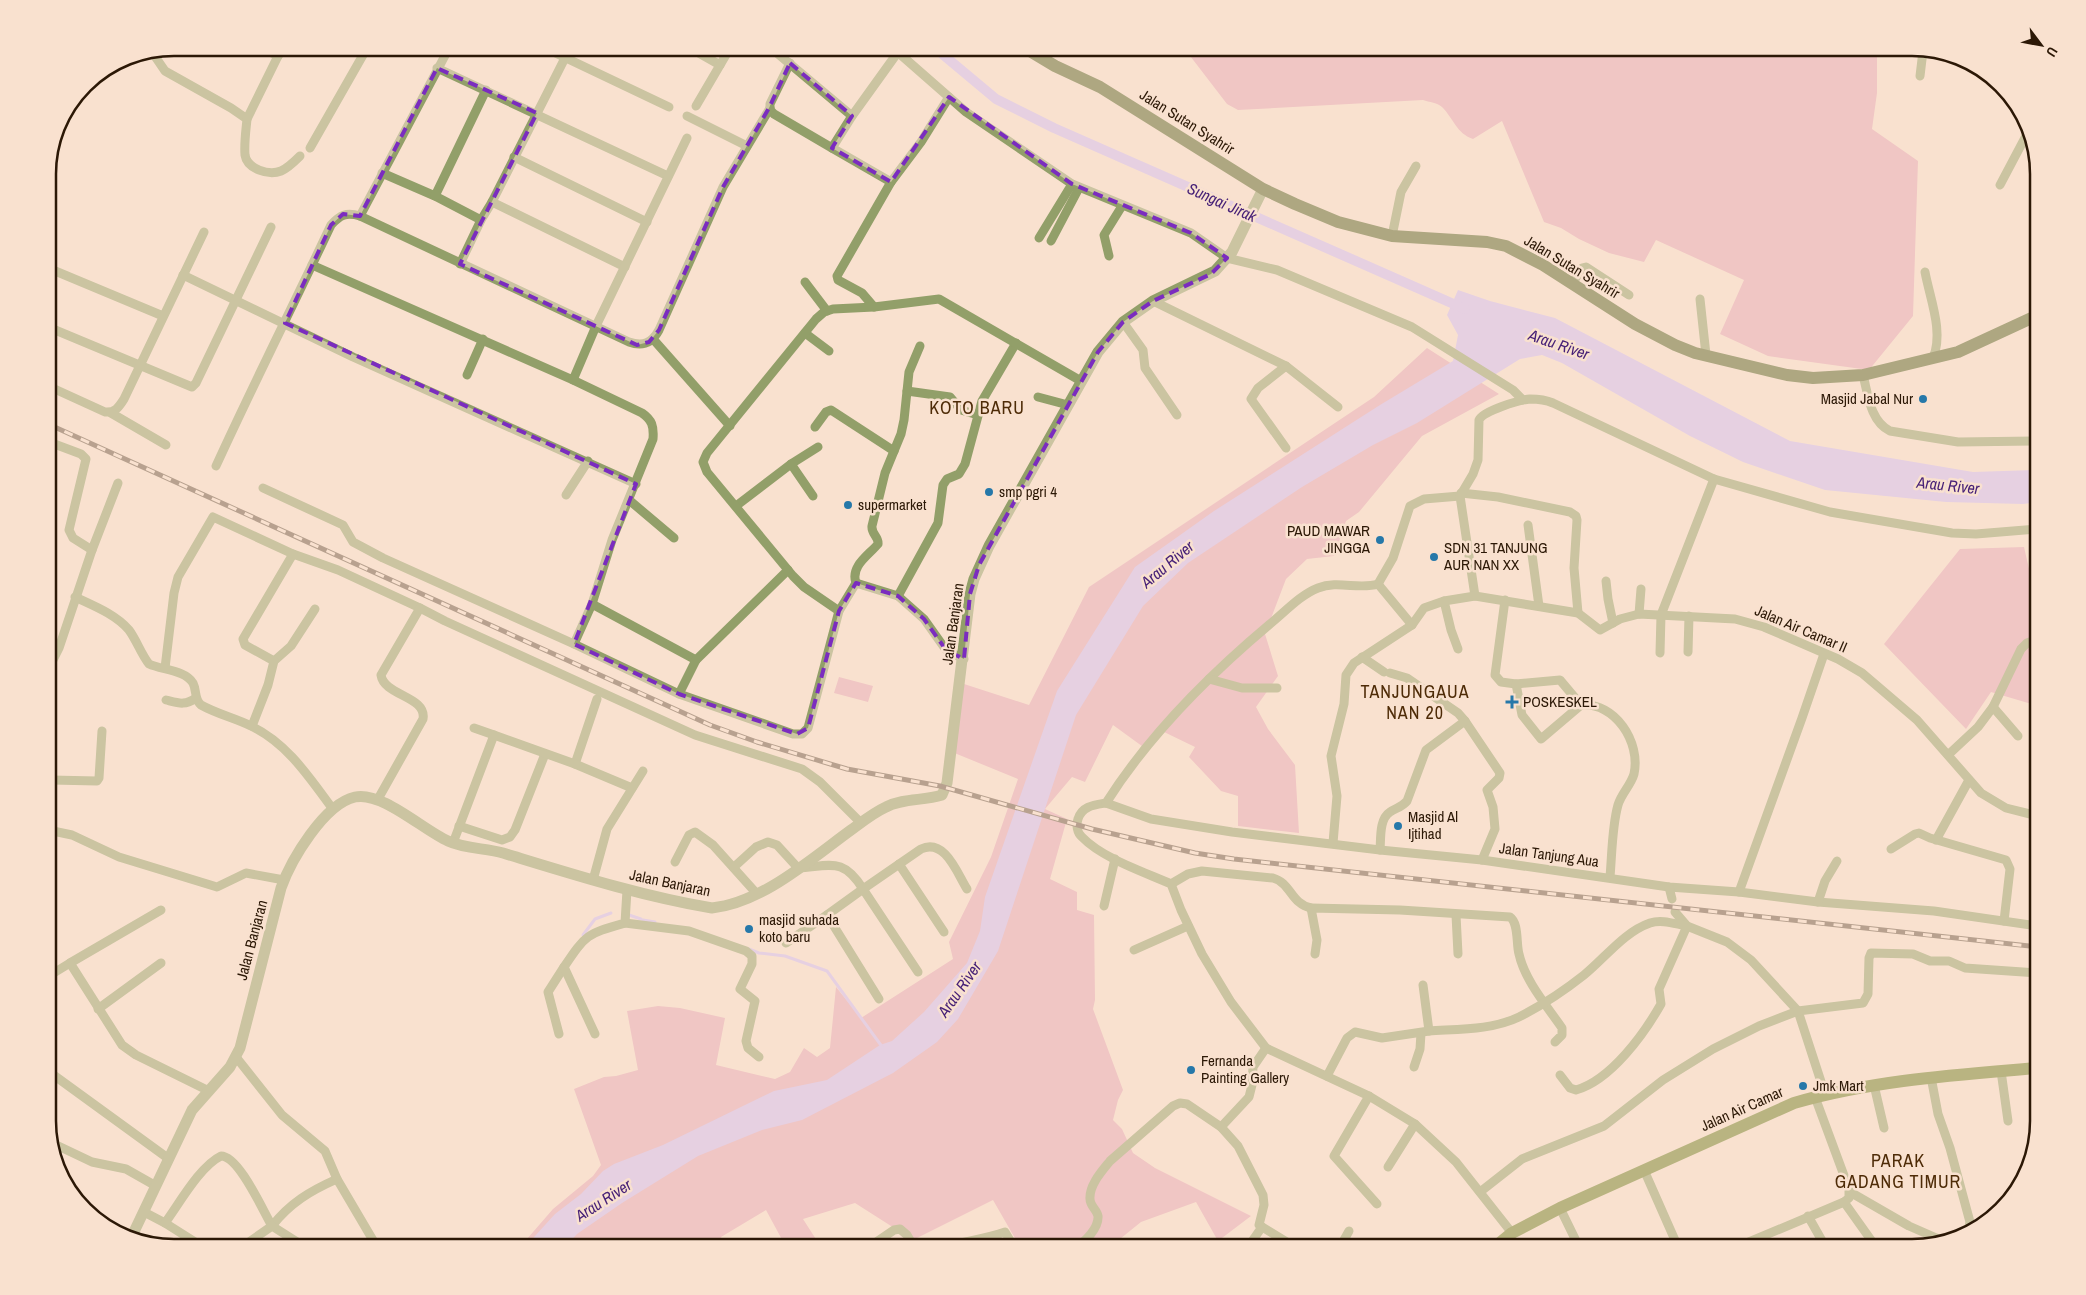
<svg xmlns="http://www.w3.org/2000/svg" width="2086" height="1295" font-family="'Archivo Narrow',sans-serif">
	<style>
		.green { fill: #e4a4b6 }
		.water { fill: #cebaf7 }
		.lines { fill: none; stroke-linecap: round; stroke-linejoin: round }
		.stream { stroke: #cebaf7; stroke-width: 3 }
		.canal { stroke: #cebaf7; stroke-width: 10 }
		.minor { stroke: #929f69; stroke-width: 9 }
		.tertiary { stroke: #929f69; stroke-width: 11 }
		.secondary { stroke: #6b7c22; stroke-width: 12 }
		.primary { stroke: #525f22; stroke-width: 12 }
		.rail-casing { stroke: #685341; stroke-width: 5 }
		.rail { stroke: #f9e1cf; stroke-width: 3; stroke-dasharray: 9; stroke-linecap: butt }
		.marked { fill: none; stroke: #7b2cbf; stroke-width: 4; stroke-dasharray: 10 6; stroke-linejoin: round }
		.poi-dot { fill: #2678a9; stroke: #f9e1cf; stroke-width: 2 }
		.labels { text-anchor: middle; stroke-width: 5; stroke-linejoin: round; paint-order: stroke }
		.street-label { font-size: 15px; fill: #2c1806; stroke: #f9e1cf }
		.poi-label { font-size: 15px; fill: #2c1806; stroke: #f9e1cf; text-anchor: start }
		.water-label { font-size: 16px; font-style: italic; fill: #472177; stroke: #f9e1cf }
		.quarter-label { font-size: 18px; letter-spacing: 1px; fill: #4e2b07; stroke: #f9e1cf }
		.rim { fill: none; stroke: #2c1806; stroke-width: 2.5 }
	</style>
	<rect width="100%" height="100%" fill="#f9e1cf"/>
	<!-- green -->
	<g class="green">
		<path d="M1184 48H1877V93L1872 129 1918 161 1913 316 1869 370 1768 356 1720 334 1744 280 1656 240 1644 262 1609 253 1579 239 1561 228 1544 222 1502 121 1473 139C1456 133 1454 119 1442 107 1438 103 1429 102 1423 100L1238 110 1227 104Z"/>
		<polygon points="1427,348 1499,394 1422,436 1359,512 1346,521 1334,556 1307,559 1286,579 1265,634 1278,676 1256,707 1268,729 1295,765 1299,833 1238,826 1238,796 1221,791 1189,757 1195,747 1162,731 1146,749 1113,725 1085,782 1072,777 1045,809 1067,819 1050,879 1077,892 1077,910 1094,915 1095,1000 1093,1009 1123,1090 1118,1100 1113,1120 1122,1129 1133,1153 1155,1168 1251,1216 1218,1241 1196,1202 1141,1222 1110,1247 1020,1247 993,1200 913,1240 855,1203 803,1219 821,1247 786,1247 766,1210 721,1237 725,1247 650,1247 637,1238 625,1247 520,1247 553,1209 593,1176 601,1165 574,1089 604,1077 616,1076 638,1070 627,1011 658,1006 680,1008 725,1018 716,1065 775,1079 790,1072 804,1048 817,1057 830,1048 836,987 861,1018 953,959 949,942 991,857 1018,779 952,752 961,683 1029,705 1089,587 1374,397"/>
		<polygon points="2024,547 2038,608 2038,706 1991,692 1966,729 1884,644 1960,549"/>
		<polygon points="839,677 873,686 868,702 834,693"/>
	</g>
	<!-- water -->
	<polygon class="water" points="1458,290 1490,301 1555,318 1790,441 1973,472 2038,470 2038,502 2023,504 1946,502 1825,490 1743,462 1690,436 1562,363 1542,355 1520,359 1417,423 1373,445 1302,487 1188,563 1143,606 1076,715 998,951 958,1019 937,1042 893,1073 802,1120 762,1130 698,1156 622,1203 577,1234 565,1247 525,1247 555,1214 581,1194 603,1171 614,1164 663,1145 774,1091 827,1080 880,1045 892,1041 924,1012 967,963 980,931 985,897 1057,691 1135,567 1214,511 1380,405 1453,361 1458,335 1447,315"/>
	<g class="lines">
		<!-- stream -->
		<g class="stream">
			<polyline points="629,915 641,919"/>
			<polyline points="643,920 655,922"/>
			<polyline points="583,935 595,919 611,913"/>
			<polyline points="749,949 759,953 785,956 827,971 883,1048"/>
		</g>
		<!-- canal -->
		<polyline class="canal" points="935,48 996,99 1054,128 1465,309"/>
		<!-- minor -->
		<g class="minor">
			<polyline points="262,48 278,56 283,48"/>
			<polyline points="545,48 669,107"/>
			<polyline points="690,48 720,65"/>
			<polyline points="771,48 852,116"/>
			<polyline points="893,48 966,112 1072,184 1191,233 1227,258 1277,270 1412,327 1513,390 1523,400"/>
			<path d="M152 52 165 71 231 108 247 119C246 130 244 143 245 155 247 169 269 176 281 171 288 168 294 162 300 156"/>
			<polyline points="790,63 770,104 770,110 774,114 832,148 852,116 898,52"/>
			<polyline points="437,68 668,176"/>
			<polyline points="1920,76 1923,51"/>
			<polyline points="696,106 730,48"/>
			<polyline points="687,116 747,146"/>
			<polyline points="247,119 278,56"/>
			<polyline points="310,148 367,48"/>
			<polyline points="832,148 891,182 921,142 949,97"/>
			<polyline points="514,157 647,222"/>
			<polyline points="382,173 435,196 481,220"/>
			<polyline points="2000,185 2028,132"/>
			<polyline points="435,196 486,90"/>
			<polyline points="492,202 625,267"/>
			<polyline points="360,216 449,48"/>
			<polyline points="1392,236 1401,192 1416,166"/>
			<polyline points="1039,238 1072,184"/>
			<polyline points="1051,241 1079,188"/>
			<polyline points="1109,256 1104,235 1122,206"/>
			<polyline points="460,264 481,220 492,202 565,58"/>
			<polyline points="312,265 573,380 596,326 687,138"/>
			<polyline points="48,268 163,316"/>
			<path d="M1925 272C1930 299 1944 332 1933 358"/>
			<polyline points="183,275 353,357 636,484"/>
			<polyline points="805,282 827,311"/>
			<polyline points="1572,284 1582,268 1586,267 1629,295"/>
			<polyline points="1700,299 1706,355"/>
			<polyline points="1153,301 1286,366 1338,407"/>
			<polyline points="874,307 862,293 838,280 837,276 891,182"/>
			<polyline points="1123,322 1143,350 1145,368 1177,415"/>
			<polyline points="48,327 192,387 196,383 271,227"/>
			<polyline points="805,333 829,351"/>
			<polyline points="653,339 730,426"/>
			<polyline points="1286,366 1258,388 1251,399 1286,448"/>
			<polyline points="467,375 483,339"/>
			<path d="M1863 375C1868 394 1870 421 1890 431L1958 442 2038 441"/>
			<path d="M573 380 642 413C652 420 654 426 653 439L612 540 592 604 574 644"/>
			<path d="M48 386 105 412C115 413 119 407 124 399L204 232"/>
			<polyline points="907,391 950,397 961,410 978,415"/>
			<polyline points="1038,397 1068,405"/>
			<polyline points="111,413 166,445"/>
			<path d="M815 427 826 412 831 410 894 451 885 473 872 526C871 534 879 537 878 544 869 555 850 566 856 583"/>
			<polyline points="49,442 81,454 86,459 69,530 73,538 92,550"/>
			<polyline points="894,451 901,434 904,420 909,372 920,346"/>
			<polyline points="791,464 813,496"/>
			<path d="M216 466C253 385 293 306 331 225 340 215 346 212 360 216L629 342C643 347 652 343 659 330L723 187 770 108"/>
			<polyline points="263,488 343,525 353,542 383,558 574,644 679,694 793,734 802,734 808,728 839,611 856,583 898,596 924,619 946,650 964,659"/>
			<polyline points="1461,493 1498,497 1570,512 1576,516 1577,520 1574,568 1578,613"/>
			<polyline points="566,495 588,461"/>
			<path d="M1460 496 1424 499 1410 506 1393 558 1378 584C1359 590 1338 580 1318 588 1300 595 1285 612 1270 624 1208 676 1149 735 1106 803 1094 805 1082 806 1078 819 1076 825 1077 833 1082 837 1102 858 1144 872 1171 884L1181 910 1202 954 1231 1002 1266 1048 1369 1096 1415 1124 1456 1162 1512 1233"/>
			<polyline points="629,500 674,538"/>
			<polyline points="736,506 791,464 818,447"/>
			<polyline points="1528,525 1539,606"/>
			<polyline points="293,554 338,570 420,608"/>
			<polyline points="1606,581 1608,599 1613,623"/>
			<polyline points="1378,584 1412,625"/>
			<polyline points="898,596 938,523 943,485 947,479 959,474 965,464 982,401 1016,343"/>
			<path d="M1475 596 1460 496 1473 474 1478 460 1479 420C1483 411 1519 400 1530 399 1538 399 1546 400 1553 403L1714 479 1830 512 1952 533 1976 534 2038 529"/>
			<path d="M75 597C94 606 115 614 129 630 137 641 141 654 149 664 162 670 185 670 193 683 197 691 194 699 201 705 217 714 235 718 251 726 287 743 309 777 332 808"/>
			<polyline points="1505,600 1495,675 1501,682 1516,684"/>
			<polyline points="1444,601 1451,630 1458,649"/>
			<polyline points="592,604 696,660"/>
			<polyline points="839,611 804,587 793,576 707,472 703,462 707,453 816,319 824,312 833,309 874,307 939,299 1081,381"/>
			<polyline points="1639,614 1641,589"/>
			<polyline points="1688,652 1689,616"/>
			<polyline points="1660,653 1661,615 1714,479"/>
			<polyline points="1362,657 1384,672"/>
			<polyline points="274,661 291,646 315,609"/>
			<polyline points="165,668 174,593 178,577 213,517 293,554 243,639 245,645 274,661 268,685 252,726"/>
			<polyline points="48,670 59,648 92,550 118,483"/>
			<polyline points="1390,673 1407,678 1458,713 1465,721 1500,773 1499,778 1487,790 1493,807 1495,829 1482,860"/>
			<polyline points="1209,679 1242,688 1277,688"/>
			<polyline points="679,694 696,660 788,570"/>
			<path d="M166 700C178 703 185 706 196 698"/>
			<path d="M48 704C55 726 51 777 48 801"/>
			<path d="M1581 705 1560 680 1516 684 1522 715 1541 739 1581 705C1615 702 1641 742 1634 774 1631 785 1621 794 1618 805 1612 826 1612 854 1610 877"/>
			<polyline points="1993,707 2021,649 2027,643 2038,639"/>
			<polyline points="474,728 494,735"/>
			<polyline points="1948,755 1978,727 1993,707 2018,736"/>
			<polyline points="575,764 597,699"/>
			<polyline points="51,780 97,781 99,778 102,731"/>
			<path d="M378 799 423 719C427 696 384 696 381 675L420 608 445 621 695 735 802 769 820 782 861 823"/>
			<polyline points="1106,803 1151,819 1232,832 1380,850 1482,860 1669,887 1739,892 1802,718 1824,654"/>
			<polyline points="459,826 502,840 510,837 515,830 545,754"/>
			<polyline points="48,830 72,835 119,857 217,887 246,873 284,880"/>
			<polyline points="1936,840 1969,780"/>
			<polyline points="453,843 494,735 575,764 632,788"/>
			<polyline points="1333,843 1337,796 1331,756 1344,704 1346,675 1354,663 1412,625 1424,608 1444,601 1475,596 1578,613 1600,630 1620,619 1639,614 1735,619 1764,627 1838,659 1862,673 1917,720 1981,793 2006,808 2038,816"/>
			<polyline points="1891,849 1915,834 1919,833 1930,838 2006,860 2010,869 2004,921"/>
			<path d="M1380 850C1381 839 1379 819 1390 812 1396 808 1402 807 1407 801L1426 750 1465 721"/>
			<polyline points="675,862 689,835 695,832 713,845 757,894"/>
			<polyline points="899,864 944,932"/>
			<path d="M734 867 756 847 768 842 777 845 798 868C831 866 843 857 863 889L827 915 879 999"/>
			<polyline points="593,880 607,829 643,771"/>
			<path d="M1171 884 1188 874 1202 871 1273 878C1291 883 1291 904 1311 908"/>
			<polyline points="1669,887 1672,899"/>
			<polyline points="1739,892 1818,902 1934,911 2038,926"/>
			<polyline points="1818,902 1825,881 1837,861"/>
			<polyline points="1104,906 1115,859"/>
			<polyline points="1675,912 1687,926 1727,942 1751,960 1798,1011 1825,1094"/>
			<polyline points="1456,915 1458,954"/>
			<polyline points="625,923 689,931 746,951 752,956 752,964 740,989 755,1001 746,1041 748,1048 759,1057"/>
			<polyline points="786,943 827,915"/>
			<polyline points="1134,950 1188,926"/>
			<path d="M1315 954 1317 940 1311 908 1400 910 1510 917C1519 923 1516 944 1519 954 1525 981 1547 1006 1562 1028V1035L1555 1042"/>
			<polyline points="70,963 161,910"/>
			<polyline points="48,967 52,974 70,963 122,1045 136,1055 207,1090"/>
			<path d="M918 972 863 889 921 849C945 838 957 873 967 889"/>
			<path d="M1423 985 1429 1031C1459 1029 1492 1030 1519 1017 1541 1006 1565 990 1584 975 1605 958 1624 932 1650 923 1662 919 1675 924 1687 926L1659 989 1661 1004C1644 1034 1611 1080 1576 1090L1570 1088 1560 1075"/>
			<polyline points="98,1009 161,963"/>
			<polyline points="559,1034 548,992 564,967"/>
			<path d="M595 1034 564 967C586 934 587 934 625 923L627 890"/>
			<polyline points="236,1057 282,1115 325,1151 337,1179 377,1247"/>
			<polyline points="1414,1067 1420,1049 1421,1033"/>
			<polyline points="2036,1068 2038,1084"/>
			<polyline points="48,1071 169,1159"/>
			<polyline points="2001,1071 2008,1121"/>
			<polyline points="1327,1076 1347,1038 1355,1032 1382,1038 1429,1031"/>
			<polyline points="1931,1077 1938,1114 1950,1148 1970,1222 1969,1227 1963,1234"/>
			<polyline points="1874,1085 1884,1128"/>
			<polyline points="1369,1096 1334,1156 1377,1204"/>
			<polyline points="1221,1127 1249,1097 1252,1085 1253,1067 1266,1048"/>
			<polyline points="52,1143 92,1162 126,1169 156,1186"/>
			<polyline points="1388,1167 1415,1124"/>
			<polyline points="1644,1170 1678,1247"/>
			<polyline points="1480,1192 1522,1159 1604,1126 1663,1080 1713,1049 1759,1026 1798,1011 1863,1003 1868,994 1869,958 1871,953 1913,954 1930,961 1949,961 1965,968 2038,973"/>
			<polyline points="1850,1192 1909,1226 1941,1240"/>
			<polyline points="1844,1202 1876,1247"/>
			<polyline points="1560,1208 1579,1247"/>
			<polyline points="144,1212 165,1223 203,1247"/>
			<polyline points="1808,1216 1825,1246"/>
			<path d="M165 1223C179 1204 200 1166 221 1156 239 1156 263 1211 272 1226 290 1203 310 1191 337 1179"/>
			<polyline points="242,1247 272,1226 305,1247"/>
			<polyline points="869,1247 894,1230 900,1229 907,1235 914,1247"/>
			<path d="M945 1247C965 1241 985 1239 1005 1232L1014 1247"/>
			<path d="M1076 1247C1085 1242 1099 1228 1098 1216 1097 1210 1090 1206 1090 1199 1089 1185 1102 1171 1110 1161L1173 1106 1180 1103 1187 1104 1221 1127 1238 1146 1263 1195 1264 1205 1259 1225 1295 1247"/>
			<polyline points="1212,1247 1230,1247"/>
			<polyline points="1248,1247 1262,1227"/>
			<polyline points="1340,1247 1349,1231"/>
			<polyline points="1737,1247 1844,1202 1849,1198 1849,1189 1815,1097"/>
		</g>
		<!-- tertiary -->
		<path class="tertiary" d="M132 1236 192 1110 230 1067 240 1048 281 888C291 860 324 804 355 797 382 791 423 830 448 841 465 849 486 848 503 853 572 874 641 896 712 908 762 903 811 859 851 830 862 822 873 813 886 807 904 798 923 801 942 795L947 783 970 594 974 579 989 546 1098 352 1123 322 1153 301 1215 271 1232 252 1263 189"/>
		<!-- secondary -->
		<path class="secondary" d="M1495 1247 1512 1233 1560 1208 1794 1103C1874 1080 1956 1075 2038 1068"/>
		<!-- primary -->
		<polyline class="primary" points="1025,48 1055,66 1100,87 1263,189 1295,204 1338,222 1392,236 1487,242 1506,246 1543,265 1635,324 1675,345 1695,353 1787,375 1813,378 1863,375 1958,352 2038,315"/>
		<!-- rail casing -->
		<g class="rail-casing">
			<polyline id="rail" points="48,424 710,725 757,742 847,769 940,786 1092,829 1195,853 1234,859 2038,947"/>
		</g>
		<!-- rail -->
		<use href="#rail" class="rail"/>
	</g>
	<!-- marked area -->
	<path d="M0 0H2086V1295H0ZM790 63 852 116 832 148 891 182 949 97 1072 184 1191 233 1227 258 1211 274 1153 301 1123 322 1098 352 979 565 970 594 964 659 946 650 924 619 898 596 856 583 839 611 808 728 797 734 679 694 574 644 636 484 285 323 331 225 343 214 360 216 437 68 537 113 460 264 637 345 649 342 659 330 723 187 769 108Z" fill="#f9e1cf" fill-opacity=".55" fill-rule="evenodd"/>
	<path class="marked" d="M790 63 852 116 832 148 891 182 949 97 1072 184 1191 233 1227 258 1211 274 1153 301 1123 322 1098 352 979 565 970 594 964 659 946 650 924 619 898 596 856 583 839 611 808 728 797 734 679 694 574 644 636 484 285 323 331 225 343 214 360 216 437 68 537 113 460 264 637 345 649 342 659 330 723 187 769 108Z"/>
	<!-- markers -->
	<g class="poi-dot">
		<circle cx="1923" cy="399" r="5"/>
		<circle cx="989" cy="492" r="5"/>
		<circle cx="848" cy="505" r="5"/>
		<circle cx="1380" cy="540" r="5"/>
		<circle cx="1434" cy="557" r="5"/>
		<path d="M1509.5 694.5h5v5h5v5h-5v5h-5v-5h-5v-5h5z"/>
		<circle cx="1398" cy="826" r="5"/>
		<circle cx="749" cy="929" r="5"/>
		<circle cx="1191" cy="1070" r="5"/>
		<circle cx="1803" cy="1086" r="5"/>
	</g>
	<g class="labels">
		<!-- street labels -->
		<g class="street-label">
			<text transform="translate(1187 122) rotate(32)" y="5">Jalan Sutan Syahrir</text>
			<text transform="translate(1572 267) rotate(31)" y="5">Jalan Sutan Syahrir</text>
			<text transform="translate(953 624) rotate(-82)" y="5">Jalan Banjaran</text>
			<text transform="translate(1801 629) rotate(23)" y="5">Jalan Air Camar II</text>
			<text transform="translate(1549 855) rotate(8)" y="5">Jalan Tanjung Aua</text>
			<text transform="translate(670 883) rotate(12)" y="5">Jalan Banjaran</text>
			<text transform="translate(252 940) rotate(-75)" y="5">Jalan Banjaran</text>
			<text transform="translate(1742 1109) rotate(-24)" y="5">Jalan Air Camar</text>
		</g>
		<!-- poi labels -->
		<g class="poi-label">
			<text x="1913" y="404" text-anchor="end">Masjid Jabal Nur</text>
			<text x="999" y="497">smp pgri 4</text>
			<text x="858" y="510">supermarket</text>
			<text x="1370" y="536" text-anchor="end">PAUD MAWAR<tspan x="1370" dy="17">JINGGA</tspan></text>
			<text x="1444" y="553">SDN 31 TANJUNG<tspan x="1444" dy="17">AUR NAN XX</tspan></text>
			<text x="1523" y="707">POSKESKEL</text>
			<text x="1408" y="822">Masjid Al<tspan x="1408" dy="17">Ijtihad</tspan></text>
			<text x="759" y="925">masjid suhada<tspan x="759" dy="17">koto baru</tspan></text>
			<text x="1201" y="1066">Fernanda<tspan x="1201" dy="17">Painting Gallery</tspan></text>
			<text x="1813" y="1091">Jmk Mart</text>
		</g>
		<!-- water labels -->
		<g class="water-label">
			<text transform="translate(1222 202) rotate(24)" y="6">Sungai Jirak</text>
			<text transform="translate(1559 344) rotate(19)" y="6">Arau River</text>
			<text transform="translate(1948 485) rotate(6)" y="6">Arau River</text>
			<text transform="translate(1167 564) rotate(-40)" y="6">Arau River</text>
			<text transform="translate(959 989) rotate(-55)" y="6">Arau River</text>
			<text transform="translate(603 1200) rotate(-33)" y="6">Arau River</text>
		</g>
		<!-- quarter labels -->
		<g class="quarter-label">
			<text x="977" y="414">KOTO BARU</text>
			<text x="1415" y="698">TANJUNGAUA<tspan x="1415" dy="21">NAN 20</tspan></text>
			<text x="1898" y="1167">PARAK<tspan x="1898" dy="21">GADANG TIMUR</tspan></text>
		</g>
	</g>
	<!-- crop -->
	<path d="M0 0H2086V1295H0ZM174 56H1912A118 118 0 0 1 2030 174V1121A118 118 0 0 1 1912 1239H174A118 118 0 0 1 56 1121V174A118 118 0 0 1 174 56Z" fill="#f9e1cf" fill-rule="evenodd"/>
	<path class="rim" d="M174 56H1912A118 118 0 0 1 2030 174V1121A118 118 0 0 1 1912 1239H174A118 118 0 0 1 56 1121V174A118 118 0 0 1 174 56Z"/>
	<!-- north arrow -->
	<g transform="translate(2041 45) rotate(122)" stroke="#f9e1cf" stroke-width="4" paint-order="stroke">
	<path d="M0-4L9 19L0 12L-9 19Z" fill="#2c1806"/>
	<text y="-8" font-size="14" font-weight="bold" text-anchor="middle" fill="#2c1806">U</text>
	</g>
</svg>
